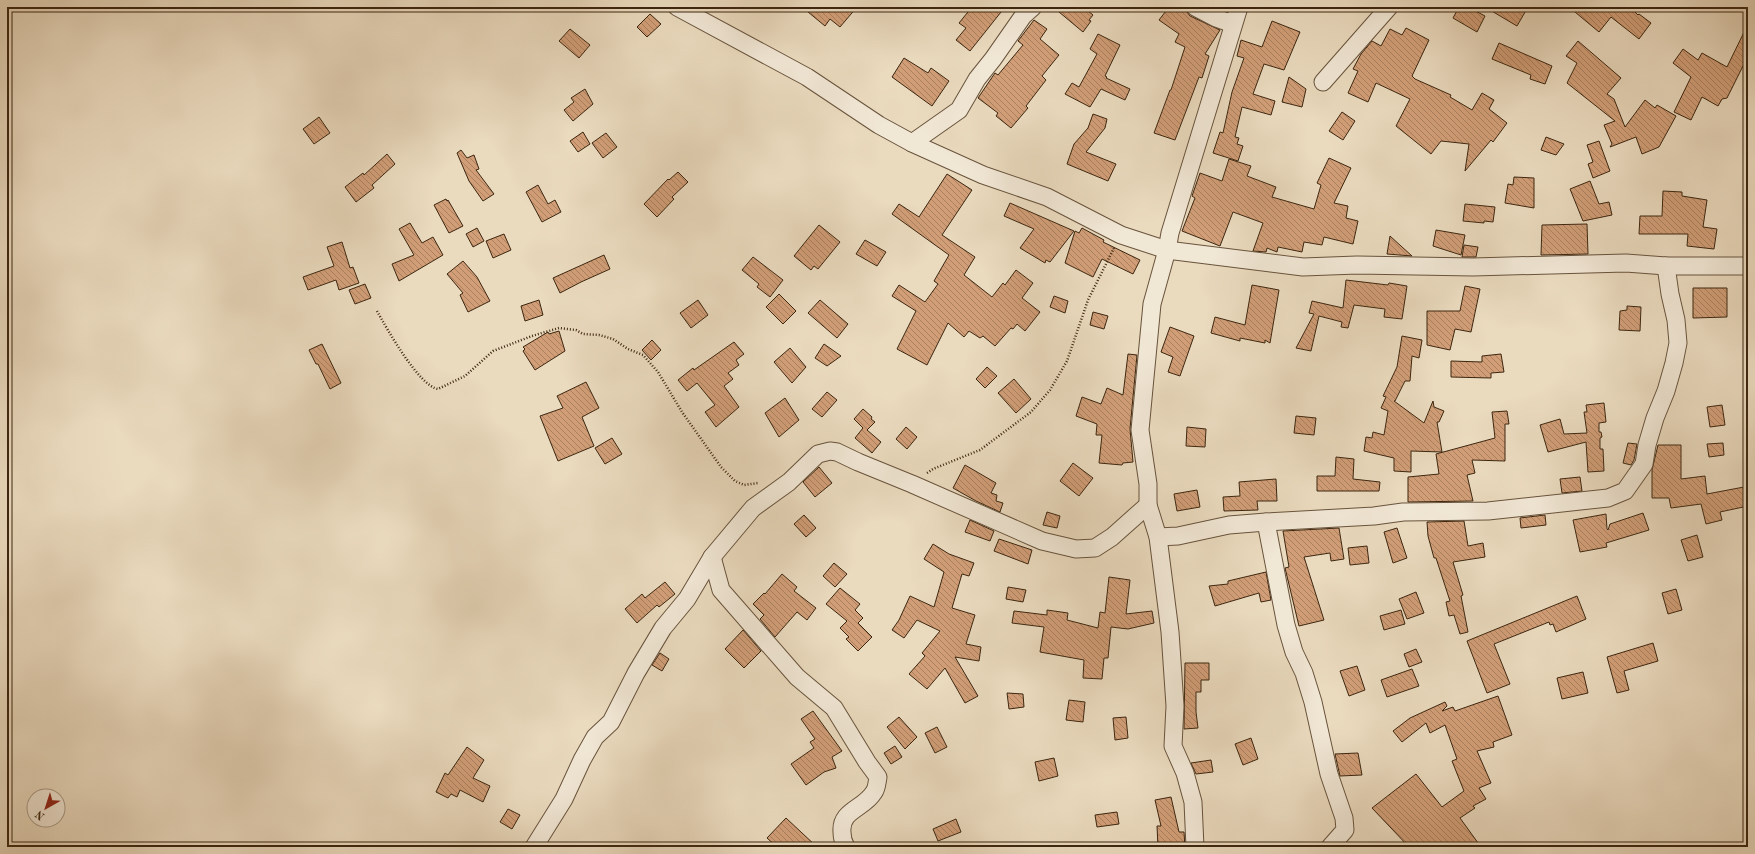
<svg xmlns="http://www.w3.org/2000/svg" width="1755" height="854" font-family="'Old Standard TT',serif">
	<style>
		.building { fill: url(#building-back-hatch); stroke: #3c2610 }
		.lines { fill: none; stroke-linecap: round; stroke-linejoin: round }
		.minor-casing { stroke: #68533c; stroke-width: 19 }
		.path { stroke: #3c2610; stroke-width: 2.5; stroke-dasharray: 1 2; stroke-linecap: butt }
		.minor { stroke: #f1e7d5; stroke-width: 17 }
	</style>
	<defs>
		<pattern id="building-back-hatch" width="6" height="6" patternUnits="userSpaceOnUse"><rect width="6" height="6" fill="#d19e77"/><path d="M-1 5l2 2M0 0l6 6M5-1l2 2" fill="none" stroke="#ab8160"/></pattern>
	</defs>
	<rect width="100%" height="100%" fill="#eadabe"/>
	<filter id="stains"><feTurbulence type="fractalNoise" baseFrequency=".005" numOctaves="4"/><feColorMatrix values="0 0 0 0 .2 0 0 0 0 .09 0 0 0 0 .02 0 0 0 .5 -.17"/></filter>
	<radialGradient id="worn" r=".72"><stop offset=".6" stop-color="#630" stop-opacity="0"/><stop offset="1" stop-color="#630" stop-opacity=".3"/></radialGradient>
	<!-- building -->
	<g class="building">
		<polygon points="802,7 857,7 840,27 830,19 825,26"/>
		<polygon points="972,7 1005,7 970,51 956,40 966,28 959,23"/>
		<polygon points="1053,7 1083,7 1093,15 1089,20 1091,21 1083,32"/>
		<polygon points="1169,7 1183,7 1190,16 1220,30 1205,54 1209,56 1202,78 1199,77 1175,140 1154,133 1170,90 1171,90 1185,47 1175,42 1179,34 1159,20"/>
		<polygon points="1459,7 1468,7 1485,16 1477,32 1453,18"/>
		<polygon points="1485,7 1528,7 1517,26"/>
		<polygon points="1569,7 1630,7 1638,15 1639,14 1651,23 1639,39 1611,17 1599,32"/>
		<polygon points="650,14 661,24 647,37 637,27"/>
		<polygon points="1034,20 1047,29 1040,39 1059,55 1042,76 1046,80 1026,106 1028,108 1011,128 996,116 998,113 978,98 995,73 998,75 1023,45 1018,41"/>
		<polygon points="1272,21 1300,32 1284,70 1264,64 1253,94 1275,101 1271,115 1242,107 1235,137 1239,138 1237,144 1243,146 1238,161 1213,153 1220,132 1223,133 1232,92 1244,58 1237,56 1241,40 1262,47"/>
		<polygon points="1748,24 1748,56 1727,98 1722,99 1718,106 1702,97 1691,120 1674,112 1691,77 1673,63 1683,49 1698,60 1702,53 1727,67"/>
		<polygon points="1406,28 1429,40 1412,76 1415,79 1451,95 1450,97 1472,110 1482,93 1494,100 1489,109 1507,123 1493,142 1491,140 1465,171 1469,144 1441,141 1431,154 1396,126 1410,99 1376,83 1368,102 1348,93 1358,71 1353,69 1361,54 1372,41 1381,46 1390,29 1402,35"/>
		<polygon points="570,29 590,45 579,58 559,41"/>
		<polygon points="1098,34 1120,45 1105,76 1107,77 1106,78 1130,89 1125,100 1101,89 1090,107 1065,94 1072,83 1079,87 1097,54 1090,49"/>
		<polygon points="1578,41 1621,78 1607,94 1614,99 1625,127 1645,100 1655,108 1657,105 1676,116 1659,147 1642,154 1636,137 1610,147 1612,144 1604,125 1615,121 1567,83 1577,63 1566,56"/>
		<polygon points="1499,43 1552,66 1545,84 1530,79 1531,75 1492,59"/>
		<polygon points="904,58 928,73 931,68 949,81 932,106 892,77"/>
		<polygon points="1289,77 1306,89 1302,107 1282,102"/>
		<polygon points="585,89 593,104 573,121 564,110 574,102 571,98"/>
		<polygon points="1342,112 1355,121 1343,140 1329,131"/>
		<polygon points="1093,114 1107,119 1105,128 1086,152 1116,164 1108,181 1067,164 1074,144 1088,128"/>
		<polygon points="319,117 330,133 314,144 303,129"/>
		<polygon points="583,132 590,144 578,152 570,141"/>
		<polygon points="606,133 617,147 603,158 592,143"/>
		<polygon points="1546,137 1564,144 1556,155 1541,150"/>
		<polygon points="1599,141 1610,171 1593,178 1588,164 1593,162 1587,145"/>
		<polygon points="461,150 467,158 474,155 479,169 476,170 494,194 483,201 469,181 457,153"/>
		<polygon points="387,154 395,164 372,185 374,188 356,202 345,187 363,173 364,175"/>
		<polygon points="1329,158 1351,168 1334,203 1348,206 1346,218 1358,221 1353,244 1324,237 1322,245 1304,242 1302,252 1278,247 1277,252 1267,248 1266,252 1253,251 1263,223 1233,212 1220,246 1182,231 1195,198 1192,196 1200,173 1222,181 1229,159 1251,166 1247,176 1276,187 1272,197 1314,209 1321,185 1317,183"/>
		<polygon points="678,172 688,182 672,197 674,199 657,217 644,204 668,179 669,180"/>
		<polygon points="947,174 972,190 942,235 975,257 964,275 992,297 1003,283 1005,285 1016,270 1033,283 1022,298 1040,312 1025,331 1017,324 1013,329 1011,328 995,346 983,336 980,338 969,331 964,337 948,323 927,365 897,349 916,311 892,296 899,285 925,302 938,284 934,281 949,255 892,214 899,204 919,217"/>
		<polygon points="1514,177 1534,178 1534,208 1505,203 1508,184 1513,185"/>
		<polygon points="1590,181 1599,204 1609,202 1612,215 1583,221 1570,189"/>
		<polygon points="538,185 548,204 555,200 561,212 542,222 526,192"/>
		<polygon points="1663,191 1682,192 1682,196 1707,200 1703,227 1717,229 1714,249 1687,246 1688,234 1639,234 1640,216 1662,216"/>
		<polygon points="446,199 447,201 448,200 463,226 449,233 434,205"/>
		<polygon points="1010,203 1074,231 1050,262 1046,260 1045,263 1020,248 1034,229 1004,216"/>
		<polygon points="1465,204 1495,207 1493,222 1484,221 1484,223 1463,221"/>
		<polygon points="410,223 422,243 433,237 443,255 399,281 392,264 414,255 399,229"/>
		<polygon points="1587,224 1588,254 1541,255 1542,225"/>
		<polygon points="819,225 840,242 818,269 814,266 811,270 794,256"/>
		<polygon points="477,228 484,241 473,247 466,234"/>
		<polygon points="1082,228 1104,240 1103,242 1140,260 1133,274 1102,259 1093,277 1065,263 1075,231 1079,233"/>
		<polygon points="1436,230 1465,235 1461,255 1433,246"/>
		<polygon points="504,234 511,250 493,258 486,241"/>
		<polygon points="1390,236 1412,256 1387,254"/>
		<polygon points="865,240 886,252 877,266 856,254"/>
		<polygon points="342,242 350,268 353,267 359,283 339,290 336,280 308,290 303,277 334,266 327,247"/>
		<polygon points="1464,245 1478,247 1476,257 1462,257"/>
		<polygon points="604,255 610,269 581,282 560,293 553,278"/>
		<polygon points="753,257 783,280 770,297 757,287 759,284 742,270"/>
		<polygon points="463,261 477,277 490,301 468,312 460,295 463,293 447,274"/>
		<polygon points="1346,280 1388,285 1389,283 1407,286 1402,319 1384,317 1385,309 1354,305 1348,328 1341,327 1342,322 1319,316 1311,351 1296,348 1314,314 1309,313 1312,301 1343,308"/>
		<polygon points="365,284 371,298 355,304 349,290"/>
		<polygon points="1252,285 1279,290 1270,343 1265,340 1265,343 1240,338 1240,341 1211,333 1215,317 1245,325"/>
		<polygon points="1465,286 1480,289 1471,332 1455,329 1450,350 1427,345 1427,311 1460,311"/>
		<polygon points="1693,288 1727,288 1727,317 1693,318"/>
		<polygon points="779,294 796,311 783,324 766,307"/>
		<polygon points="1054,296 1068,301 1065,313 1050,307"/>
		<polygon points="539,300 543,315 525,321 521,306"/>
		<polygon points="698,300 708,315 691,328 680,313"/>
		<polygon points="820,300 848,324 837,338 808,313"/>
		<polygon points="1627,306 1641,307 1640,331 1619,330 1620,311 1627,310"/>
		<polygon points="1093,312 1108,316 1104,329 1090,325"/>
		<polygon points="1170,327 1194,336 1180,376 1168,372 1173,357 1161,352"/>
		<polygon points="559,331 565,351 535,370 523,351 525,349 523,347 548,332 549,334"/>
		<polygon points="1402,336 1422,340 1419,358 1412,356 1410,381 1405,381 1395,401 1394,401 1424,423 1433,401 1434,407 1444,411 1439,422 1437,422 1442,452 1411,451 1411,472 1394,471 1394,458 1364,451 1366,437 1372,438 1373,432 1384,435 1388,411 1381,408 1386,397 1383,396 1397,367"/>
		<polygon points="652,340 661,350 651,360 642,350"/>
		<polygon points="734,342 744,354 736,360 739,365 728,373 733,379 724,386 739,407 716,427 705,412 715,405 697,383 687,391 678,380 693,368 694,370"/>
		<polygon points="322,344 341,383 330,389 318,364 316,364 309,350"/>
		<polygon points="824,344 841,356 827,366 815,358"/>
		<polygon points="790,348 806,367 792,383 774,362"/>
		<polygon points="1128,354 1137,355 1130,429 1133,462 1123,463 1122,465 1099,463 1102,435 1096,435 1097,424 1076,416 1082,397 1101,404 1107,388 1123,395"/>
		<polygon points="1501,354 1504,372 1491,373 1491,378 1451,377 1451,361 1482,362 1482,356"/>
		<polygon points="987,367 997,376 985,388 976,379"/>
		<polygon points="1014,379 1031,399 1016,413 998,393"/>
		<polygon points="586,382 599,408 582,417 594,446 558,461 540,416 563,408 557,396"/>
		<polygon points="827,392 837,400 822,417 812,409"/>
		<polygon points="785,398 799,420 779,437 765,413"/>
		<polygon points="1604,403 1606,422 1599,423 1599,432 1601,432 1602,437 1600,438 1600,449 1603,449 1604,471 1588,472 1586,442 1548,452 1540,425 1560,419 1564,434 1587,433 1584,412 1587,412 1586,405"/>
		<polygon points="1722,405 1725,425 1710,427 1707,407"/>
		<polygon points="863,409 872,417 871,419 875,422 867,430 881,442 872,453 855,438 863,428 854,419"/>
		<polygon points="1507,411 1509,424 1505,424 1505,461 1472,460 1475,473 1467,475 1473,501 1408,502 1408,477 1439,474 1436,454 1495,438 1492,412"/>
		<polygon points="1296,416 1316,418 1314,435 1294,433"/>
		<polygon points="906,427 917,437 907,449 896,439"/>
		<polygon points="1187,427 1206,429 1205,447 1186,446"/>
		<polygon points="612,438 622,454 605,464 595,448"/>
		<polygon points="1628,443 1637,444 1634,460 1631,465 1623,463"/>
		<polygon points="1723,443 1724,455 1709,457 1707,444"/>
		<polygon points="1658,445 1681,445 1681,479 1705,476 1707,494 1744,487 1748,506 1720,512 1722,520 1706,524 1701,504 1671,508 1669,498 1652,498 1652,470"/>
		<polygon points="1336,457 1354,459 1353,479 1380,482 1379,491 1317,491 1317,476 1335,476"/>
		<polygon points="1073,463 1093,478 1079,496 1060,481"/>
		<polygon points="965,465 996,483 991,493 997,495 996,501 1003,503 1000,512 976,501 953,488"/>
		<polygon points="819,467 832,483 815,497 803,482"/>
		<polygon points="1580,477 1582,491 1562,493 1560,479"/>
		<polygon points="1276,479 1277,501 1257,501 1258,510 1224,511 1223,497 1240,496 1239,482"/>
		<polygon points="1197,490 1200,507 1177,511 1174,494"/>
		<polygon points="1047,512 1060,516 1057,528 1043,525"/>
		<polygon points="1643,513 1649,530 1606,543 1607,547 1580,552 1573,520 1606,514 1607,529 1608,530 1610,524"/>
		<polygon points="804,515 816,528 806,537 794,524"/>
		<polygon points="1545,515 1546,525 1521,528 1520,518"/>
		<polygon points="970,520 994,531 990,541 965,532"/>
		<polygon points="1464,521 1468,546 1483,543 1485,557 1453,562 1463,595 1461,596 1468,632 1460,634 1454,615 1449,616 1446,602 1450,601 1436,558 1434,558 1428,536 1427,522"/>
		<polygon points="1339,528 1344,559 1331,561 1330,553 1304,557 1324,620 1299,626 1285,568 1289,567 1283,531"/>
		<polygon points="1397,528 1407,558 1393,563 1384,532"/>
		<polygon points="1697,535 1703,557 1688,561 1681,540"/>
		<polygon points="999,539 1032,550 1028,564 994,551"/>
		<polygon points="933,544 949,554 974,563 969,576 962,574 952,608 975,615 966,644 981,647 979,661 955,657 978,696 965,703 945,668 927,689 909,674 925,656 922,653 940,631 917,620 904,638 892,630 899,620 910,596 934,607 944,572 924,559"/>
		<polygon points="1367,546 1369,563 1350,565 1348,548"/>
		<polygon points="834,563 847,574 835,587 823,576"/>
		<polygon points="1266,572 1271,600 1261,602 1259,593 1215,606 1209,586 1228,584 1228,581"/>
		<polygon points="782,574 797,587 794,591 816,608 807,620 797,612 775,637 760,619 764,615 753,604 764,593 765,594"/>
		<polygon points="1109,577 1130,580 1126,614 1152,611 1154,623 1128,629 1111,627 1108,658 1104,658 1102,679 1083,678 1084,660 1040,652 1044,627 1012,623 1014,611 1047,615 1047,610 1068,613 1067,620 1098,628 1100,612 1105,613"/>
		<polygon points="665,582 675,594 659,607 657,605 637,623 625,609 642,594 645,598"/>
		<polygon points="1008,587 1026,590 1023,602 1006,599"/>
		<polygon points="840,588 860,604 855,610 863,618 858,623 872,637 858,651 846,639 849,637 840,628 847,621 826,604"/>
		<polygon points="1676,589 1682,610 1668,614 1662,593"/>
		<polygon points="1416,592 1424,613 1407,619 1399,599"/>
		<polygon points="1577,596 1586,619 1556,632 1553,624 1550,625 1549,622 1494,644 1510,684 1487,693 1467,641"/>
		<polygon points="1401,610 1405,624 1384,630 1380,616"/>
		<polygon points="743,630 761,651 744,668 725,649"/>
		<polygon points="1653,643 1658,661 1624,671 1629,690 1617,693 1607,657"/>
		<polygon points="1416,649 1422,662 1409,667 1404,654"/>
		<polygon points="660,653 669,659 662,671 652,665"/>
		<polygon points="1185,663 1209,663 1209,680 1201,680 1201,692 1196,692 1196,712 1198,728 1184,729"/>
		<polygon points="1357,666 1365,690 1349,696 1340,671"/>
		<polygon points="1412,669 1419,686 1387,697 1381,680"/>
		<polygon points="1583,672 1588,693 1562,699 1557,678"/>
		<polygon points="1007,693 1023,694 1024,707 1009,709"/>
		<polygon points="1498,696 1512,735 1493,742 1494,747 1477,751 1491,783 1479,788 1486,799 1473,806 1475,808 1460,818 1481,847 1409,847 1372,808 1416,774 1442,807 1464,791 1452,761 1457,759 1445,725 1430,733 1426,723 1402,742 1393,731 1410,718 1445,702 1447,706 1442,711 1453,707 1455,711"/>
		<polygon points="1069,700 1085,702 1083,722 1066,720"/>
		<polygon points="813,711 842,751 832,757 836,768 824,772 806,785 791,764 814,748 810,742 815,739 801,719"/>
		<polygon points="899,717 917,737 905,749 887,727"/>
		<polygon points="1126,717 1128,738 1115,740 1113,718"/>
		<polygon points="937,727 947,747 935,753 925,733"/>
		<polygon points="1251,738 1258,759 1243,765 1235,744"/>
		<polygon points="895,746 902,757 891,764 884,753"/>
		<polygon points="467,747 484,760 473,778 490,786 483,802 460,790 457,797 451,794 448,798 436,792 445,773 448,775"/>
		<polygon points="1358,753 1362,775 1340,776 1335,754"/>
		<polygon points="1054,758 1058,776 1039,781 1035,762"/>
		<polygon points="1211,760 1213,772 1196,774 1191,763"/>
		<polygon points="1171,797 1179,832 1184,832 1185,847 1158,847 1157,826 1161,826 1155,800"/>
		<polygon points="508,809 520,815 512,829 500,822"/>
		<polygon points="1117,812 1119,824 1097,827 1095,815"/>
		<polygon points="786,818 817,847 777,847 767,838"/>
		<polygon points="956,819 961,832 938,841 933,829"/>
	</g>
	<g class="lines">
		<!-- minor casing -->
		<g class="minor-casing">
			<g id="minor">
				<polyline points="677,7 807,77 879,125 912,143 983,175 1047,197 1121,235 1167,250 1303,267 1357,265 1473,267 1626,263 1666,266 1748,266"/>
				<polyline points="1195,7 1216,18 1233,24"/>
				<polyline points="1323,82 1389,7"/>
				<polyline points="912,143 959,110 977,79 993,59 1023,16 1033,7"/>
				<polyline points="1266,522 1286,625 1294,652 1304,673 1313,702 1329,774 1344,818 1345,830 1330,847"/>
				<polyline points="1158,537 1178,536 1229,525 1266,522 1374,516 1403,512 1488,511 1608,498 1625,491 1644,464 1647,445 1655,418 1666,391 1674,363 1678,343 1676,320 1670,294 1666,266"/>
				<path d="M712 557 721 590 797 677 834 708 867 762 878 777C877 782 877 788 874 792 864 809 840 810 842 832 842 838 843 842 846 847"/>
				<polyline points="534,847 564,799 582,760 595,737 611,722 636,673 663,628 687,599 712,557 753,508 789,482 818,454 830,451 837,452 858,462 912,484 1042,541 1076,549 1095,548 1112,537 1148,505"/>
				<polyline points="1195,847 1193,802 1185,773 1173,746 1175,706 1170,632 1158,537 1148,505 1148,484 1140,430 1152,304 1167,250 1170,233 1239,7"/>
			</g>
		</g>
		<!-- path -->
		<g class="path">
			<path d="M377 311C387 329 419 386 438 389L465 376 493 351 532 336 559 328 576 330 583 334 599 335 613 339 628 349 643 355 658 372 682 412 721 467 735 481 744 485 758 483"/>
			<polyline points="927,473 933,469 980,450 1031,412 1050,390 1067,361 1088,300 1114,248"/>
		</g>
		<!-- minor -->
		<use href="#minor" class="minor"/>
	</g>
	<!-- margin -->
	<rect width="1755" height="854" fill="none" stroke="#eadabe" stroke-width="24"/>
	<rect x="8" y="8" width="1739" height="838" fill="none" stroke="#3c2610" stroke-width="2"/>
	<rect x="12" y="12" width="1731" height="830" fill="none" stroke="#3c2610"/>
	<!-- north arrow -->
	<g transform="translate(46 808) rotate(219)"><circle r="19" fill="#f1e7d5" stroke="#a99a86"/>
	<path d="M0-3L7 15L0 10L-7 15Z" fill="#8f2418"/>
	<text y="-6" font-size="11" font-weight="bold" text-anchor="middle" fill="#3c2610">N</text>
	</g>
	<rect width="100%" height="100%" filter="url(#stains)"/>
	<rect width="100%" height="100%" fill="url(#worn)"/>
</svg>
